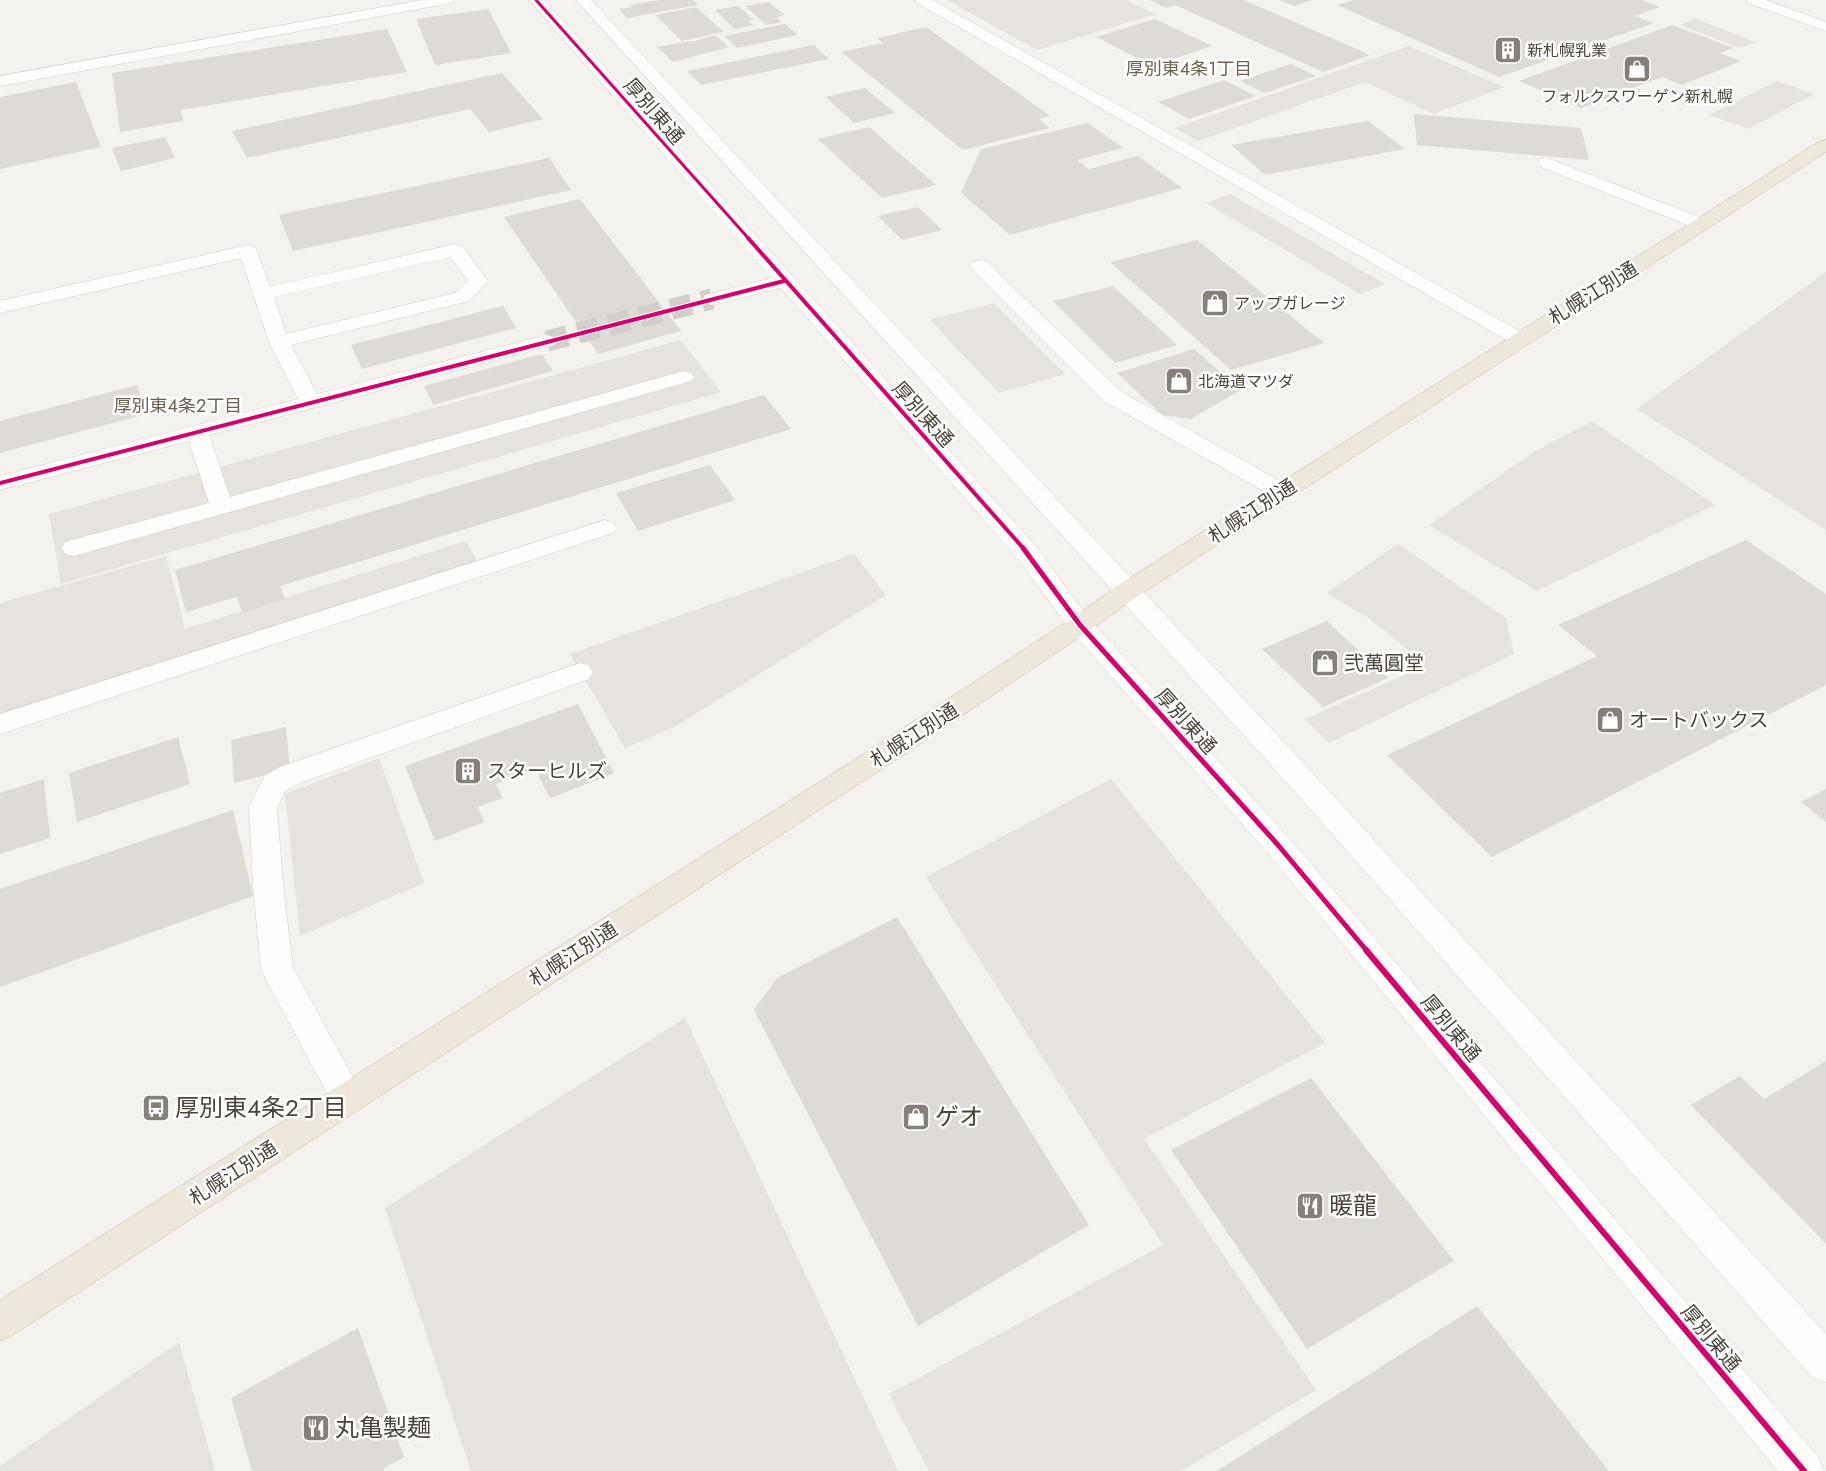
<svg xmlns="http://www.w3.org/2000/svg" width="1826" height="1471" font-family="Jost,'Noto Sans JP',sans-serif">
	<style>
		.parking { fill: #e6e3df }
		.building { fill: #dedbd6 }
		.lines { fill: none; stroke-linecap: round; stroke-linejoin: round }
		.minor-tunnel { stroke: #d2cfca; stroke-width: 21; stroke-dasharray: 21 11; stroke-linecap: butt }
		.minor-casing { stroke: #d2d0cb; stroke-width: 1 }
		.highway-casing { stroke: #ccbfa9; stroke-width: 1 }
		.minor { fill: #fdfdfc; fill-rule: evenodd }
		.highway { fill: #ede8db; fill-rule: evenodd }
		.cycleway-far3-casing { stroke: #fff; stroke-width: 5 }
		.cycleway-far2-casing { stroke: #fff; stroke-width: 6 }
		.cycleway-far1-casing { stroke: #fff; stroke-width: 8 }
		.cycleway-casing { stroke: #fff; stroke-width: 9 }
		.cycleway-far3 { stroke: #d6006c; stroke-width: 3 }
		.cycleway-far2 { stroke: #d6006c; stroke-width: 4 }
		.cycleway-far1 { stroke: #d6006c; stroke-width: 5 }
		.cycleway { stroke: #d6006c; stroke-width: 6 }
		.labels { text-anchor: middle; stroke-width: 5; stroke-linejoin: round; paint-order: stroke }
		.far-poi-label { font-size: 16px; fill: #4b4439; stroke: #fff; text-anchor: start }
		.far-neighbourhood-label { font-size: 18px; fill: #6e6250; stroke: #fff }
		.street-label { font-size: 20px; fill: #4b4439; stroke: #fff }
		.poi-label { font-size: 20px; fill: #4b4439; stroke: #fff; text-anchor: start }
		.near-poi-label { font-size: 24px; fill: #4b4439; stroke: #fff; text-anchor: start }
	</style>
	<rect width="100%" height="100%" fill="#f4f2ee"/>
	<!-- parking -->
	<g class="parking">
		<polygon points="947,0 1126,0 1156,14 1037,50"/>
		<polygon points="1696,19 1755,42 1739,48 1680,25"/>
		<polygon points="1409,46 1504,87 1434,114 1365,82 1198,141 1175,128"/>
		<polygon points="1777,81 1814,94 1748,129 1709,115"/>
		<polygon points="1230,194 1385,284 1360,294 1206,203"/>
		<polygon points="1826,272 1826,530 1637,409"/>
		<polygon points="994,303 1065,374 999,393 930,320"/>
		<polygon points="681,340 721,392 61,584 49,514"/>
		<polygon points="1592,421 1715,505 1537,591 1429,525 1532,453"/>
		<polygon points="466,541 479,565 0,721 0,603 166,556 185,629"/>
		<polygon points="1398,544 1506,618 1514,654 1329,743 1305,719 1426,665 1370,619 1327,593"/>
		<polygon points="854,554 886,595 678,725 625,748 570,654"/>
		<polygon points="379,758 424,883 300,936 285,794"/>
		<polygon points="1111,779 1325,1043 1144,1139 1316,1390 1181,1471 929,1471 889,1394 1163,1245 926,877"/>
		<polygon points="685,1018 898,1471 471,1471 385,1208"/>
		<polygon points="179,1342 215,1471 0,1471 0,1466"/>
	</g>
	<!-- building -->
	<g class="building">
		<polygon points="659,0 693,0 698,5 627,18 619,9 632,7 630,5"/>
		<polygon points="1150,0 1244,0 1370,55 1323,72 1175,5 1166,8"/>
		<polygon points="1279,0 1312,0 1294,6"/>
		<polygon points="1354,0 1642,0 1660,7 1635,16 1654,23 1499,77 1337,5"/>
		<polygon points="768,2 785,15 777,17 782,22 766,25 745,6"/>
		<polygon points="738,6 754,20 748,21 753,25 735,29 715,10"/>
		<polygon points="696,7 724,32 682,41 655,15"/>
		<polygon points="488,9 511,53 435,65 416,19"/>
		<polygon points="1155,19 1212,46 1152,66 1096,37"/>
		<polygon points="785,24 798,35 737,48 724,36"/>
		<polygon points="1672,25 1734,48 1720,53 1741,61 1682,85 1662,77 1581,108 1519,81"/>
		<polygon points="926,27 1050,116 1039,119 1050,128 963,150 841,52 883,43 877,38"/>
		<polygon points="387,29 407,72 181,110 183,121 120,132 112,73"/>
		<polygon points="715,35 729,47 673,62 657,47 690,41 691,42"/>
		<polygon points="814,45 829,59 701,85 687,71"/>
		<polygon points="1291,64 1316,76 1265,93 1240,81"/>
		<polygon points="502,73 543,119 489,132 470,109 247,158 232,131"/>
		<polygon points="1224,80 1256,96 1189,119 1158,102"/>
		<polygon points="76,82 101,147 0,169 0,97"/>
		<polygon points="865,88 895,113 854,123 826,97"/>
		<polygon points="1414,114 1581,128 1589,160 1417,145"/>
		<polygon points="1368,121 1405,149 1265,175 1231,145"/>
		<polygon points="1088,123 1123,148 1077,160 1089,169 1138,156 1182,188 1010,235 961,193 981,149"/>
		<polygon points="869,127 936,185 882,198 818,139"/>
		<polygon points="165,137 175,158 121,171 112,148"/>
		<polygon points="549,158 571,190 293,251 279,215"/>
		<polygon points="580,199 681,331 598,354 504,217"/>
		<polygon points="918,207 942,230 902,240 878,216"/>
		<polygon points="1197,240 1324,343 1231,370 1110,262"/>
		<polygon points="1113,286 1177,345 1115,363 1053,301"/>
		<polygon points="503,306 516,328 362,369 351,345"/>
		<polygon points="1194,349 1241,390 1191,419 1162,415 1117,373"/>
		<polygon points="542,354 553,371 433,405 424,386"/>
		<polygon points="137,385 146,414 0,453 0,421"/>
		<polygon points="764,395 791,429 280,586 285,599 242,613 237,597 186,612 175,570"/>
		<polygon points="710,465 735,500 638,531 616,493"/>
		<polygon points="1746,540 1826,594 1826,685 1492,857 1387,755 1597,656 1558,625"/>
		<polygon points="1327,621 1388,678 1323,707 1262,649"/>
		<polygon points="578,704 614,773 550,798 535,769 496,784 503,798 478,807 484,822 435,841 405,766"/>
		<polygon points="286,727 290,769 234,783 231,740"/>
		<polygon points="178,737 190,784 77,822 69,773"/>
		<polygon points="44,779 50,838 0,854 0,793"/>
		<polygon points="1826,789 1826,822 1801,802"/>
		<polygon points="233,810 253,896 0,987 0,889"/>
		<polygon points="897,917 1089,1225 918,1326 754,1010 777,978"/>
		<polygon points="1826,1061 1826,1244 1691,1105 1740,1076 1764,1099"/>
		<polygon points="1311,1078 1454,1261 1307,1349 1171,1150"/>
		<polygon points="1477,1306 1609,1471 1217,1471"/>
		<polygon points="358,1328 404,1457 383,1469 384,1471 252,1471 231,1398"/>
	</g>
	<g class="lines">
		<!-- minor-tunnel -->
		<polyline class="minor-tunnel" points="547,341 712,299"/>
		<!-- minor casing -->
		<g class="minor-casing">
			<g id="minor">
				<polygon points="422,0 453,0 451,3 446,4 0,86 0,76"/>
				<polygon points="529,0 544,0 1038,549 1089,619 1288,837 1818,1457 1824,1471 1778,1471 1268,853 1071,631 1020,561 781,288 712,305 705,303 702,299 705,295 772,278"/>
				<polygon points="576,0 591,0 1308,768 1826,1334 1826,1382 1812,1377 1288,784"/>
				<polygon points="915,0 932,0 1526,335 1529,339 1526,343 1519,345 1512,343 917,3"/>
				<polygon points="1746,0 1766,0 1826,22 1826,31 1748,3"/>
				<polygon points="1547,158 1707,220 1710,224 1707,228 1701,230 1695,228 1541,167 1538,163 1541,159"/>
				<path d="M455 244 462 246 488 281 469 301 291 345 317 394 547 335 554 337 557 341 554 345 209 435 230 497 677 373 684 371 691 373 695 377 691 381 74 556 65 554 62 548 65 542 209 503 189 441 0 490V476L298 399 269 342 241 258 0 313V301L248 245 255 247 257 251 270 287ZM450 257 468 280 455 293 286 334 274 297Z"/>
				<polygon points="980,260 987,262 1120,391 1290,487 1294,492 1290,497 1282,499 1274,497 1104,401 973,270 970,266 973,262"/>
				<polygon points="605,520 613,523 617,528 613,533 0,734 0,714"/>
				<polygon points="580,663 589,665 593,672 589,679 300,783 285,791 277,808 283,885 293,968 365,1099 360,1110 348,1115 336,1110 261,970 253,885 249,808 264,776 280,767"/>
			</g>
		</g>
		<!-- highway casing -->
		<g class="highway-casing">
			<polygon id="highway" points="1826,140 1826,152 1135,598 1089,631 882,769 13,1335 0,1341 0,1300 862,755 1071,619 1117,586 1820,141"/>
		</g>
		<!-- minor -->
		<use href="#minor" class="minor"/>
		<!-- highway -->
		<use href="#highway" class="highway"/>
		<!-- cycleway-far3 casing -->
		<g class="cycleway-far3-casing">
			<polyline id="cycleway-far3" points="536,0 749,239"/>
		</g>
		<!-- cycleway-far2 casing -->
		<g class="cycleway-far2-casing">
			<g id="cycleway-far2">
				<polyline points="748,238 1024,549"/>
				<polyline points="0,483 784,281"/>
			</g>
		</g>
		<!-- cycleway-far1 casing -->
		<g class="cycleway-far1-casing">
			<polyline id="cycleway-far1" points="1023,548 1080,625 1278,845 1367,951"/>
		</g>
		<!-- cycleway casing -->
		<g class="cycleway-casing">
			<polyline id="cycleway" points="1366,950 1804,1471"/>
		</g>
		<!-- cycleway-far3 -->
		<use href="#cycleway-far3" class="cycleway-far3"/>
		<!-- cycleway-far2 -->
		<use href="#cycleway-far2" class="cycleway-far2"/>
		<!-- cycleway-far1 -->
		<use href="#cycleway-far1" class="cycleway-far1"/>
		<!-- cycleway -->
		<use href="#cycleway" class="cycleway"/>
	</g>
	<!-- icons -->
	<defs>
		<g id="building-square" transform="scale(1.4375)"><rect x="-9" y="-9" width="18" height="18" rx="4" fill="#868178" stroke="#fff"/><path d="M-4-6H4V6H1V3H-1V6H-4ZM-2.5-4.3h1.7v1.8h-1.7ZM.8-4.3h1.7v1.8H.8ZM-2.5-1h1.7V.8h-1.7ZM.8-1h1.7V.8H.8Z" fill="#fff"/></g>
		<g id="shop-square" transform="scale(1.4375)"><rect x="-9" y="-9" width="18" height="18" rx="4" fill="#868178" stroke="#fff"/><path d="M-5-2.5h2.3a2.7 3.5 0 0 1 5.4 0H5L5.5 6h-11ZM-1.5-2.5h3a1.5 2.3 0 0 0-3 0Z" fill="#fff"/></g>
		<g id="bus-square" transform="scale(1.4375)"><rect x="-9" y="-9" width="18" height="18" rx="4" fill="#868178" stroke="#fff"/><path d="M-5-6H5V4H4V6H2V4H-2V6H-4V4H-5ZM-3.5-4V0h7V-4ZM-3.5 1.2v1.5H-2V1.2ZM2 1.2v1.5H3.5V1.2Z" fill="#fff"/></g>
		<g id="restaurant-square" transform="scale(1.4375)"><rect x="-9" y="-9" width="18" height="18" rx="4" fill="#868178" stroke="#fff"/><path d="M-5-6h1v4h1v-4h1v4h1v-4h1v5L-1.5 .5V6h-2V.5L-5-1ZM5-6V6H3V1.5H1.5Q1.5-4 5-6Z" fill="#fff"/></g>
	</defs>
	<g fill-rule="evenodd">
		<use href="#building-square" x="1508" y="50"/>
		<use href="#shop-square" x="1637" y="69"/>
		<use href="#shop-square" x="1215" y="303"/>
		<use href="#shop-square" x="1179" y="381"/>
		<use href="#shop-square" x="1325" y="663"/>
		<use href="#shop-square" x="1610" y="720"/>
		<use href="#building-square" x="468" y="771"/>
		<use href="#bus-square" x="156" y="1108"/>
		<use href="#shop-square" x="916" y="1117"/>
		<use href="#restaurant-square" x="1310" y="1206"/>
		<use href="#restaurant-square" x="316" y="1428"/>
	</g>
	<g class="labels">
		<!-- far-poi labels -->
		<g class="far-poi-label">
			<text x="1527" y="56">新札幌乳業</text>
			<text x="1637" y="102" text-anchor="middle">フォルクスワーゲン新札幌</text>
			<text x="1234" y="309">アップガレージ</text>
			<text x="1198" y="387">北海道マツダ</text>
		</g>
		<!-- far-neighbourhood labels -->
		<g class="far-neighbourhood-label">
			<text x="1189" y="75">厚別東4条1丁目</text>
			<text x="178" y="412">厚別東4条2丁目</text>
		</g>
		<!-- street labels -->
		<g class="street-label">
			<text transform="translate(654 111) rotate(49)" y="7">厚別東通</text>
			<text transform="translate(1593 293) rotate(-32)" y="7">札幌江別通</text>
			<text transform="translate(923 414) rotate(48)" y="7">厚別東通</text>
			<text transform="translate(1252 511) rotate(-33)" y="7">札幌江別通</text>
			<text transform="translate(1186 721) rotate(48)" y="7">厚別東通</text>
			<text transform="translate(914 735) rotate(-33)" y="7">札幌江別通</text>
			<text transform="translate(573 954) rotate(-33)" y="7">札幌江別通</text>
			<text transform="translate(1451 1028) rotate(50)" y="7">厚別東通</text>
			<text transform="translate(233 1173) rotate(-33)" y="7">札幌江別通</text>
			<text transform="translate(1711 1338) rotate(50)" y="7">厚別東通</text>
		</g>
		<!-- poi labels -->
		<g class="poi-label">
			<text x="1344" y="670">弐萬圓堂</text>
			<text x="1629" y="727">オートバックス</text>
			<text x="487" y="778">スターヒルズ</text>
		</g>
		<!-- near-poi labels -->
		<g class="near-poi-label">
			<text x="175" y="1116">厚別東4条2丁目</text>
			<text x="935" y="1125">ゲオ</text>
			<text x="1329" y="1214">暖龍</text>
			<text x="335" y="1436">丸亀製麺</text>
		</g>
	</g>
</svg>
